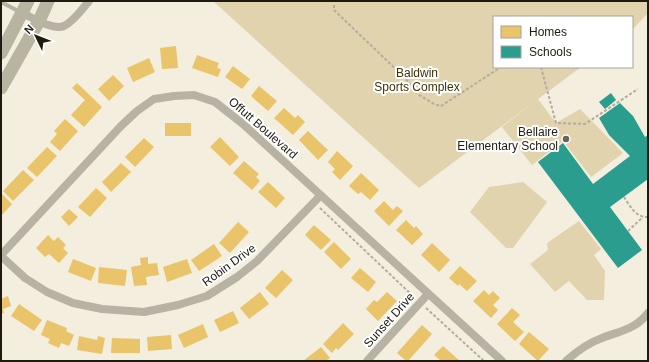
<svg xmlns="http://www.w3.org/2000/svg" width="649" height="362" font-family="Helvetica,sans-serif">
	<style>
		.green { fill: #e0d3ad }
		.homes { fill: #e9c46a }
		.schools { fill: #2a9d8f }
		.lines { fill: none; stroke-linecap: round; stroke-linejoin: round }
		.path { stroke: #b2ada1; stroke-width: 2; stroke-dasharray: 3 2; stroke-linecap: butt }
		.service { stroke: #b7b2a3; stroke-width: 4 }
		.minor { stroke: #b7b2a3; stroke-width: 8 }
		.primary { stroke: #b9b3a2; stroke-width: 13 }
		.poi-dot { fill: #696457; stroke: #fff; stroke-width: 1.5 }
		.labels { text-anchor: middle; stroke-width: 4; stroke-linejoin: round; paint-order: stroke }
		.park-label { font-size: 12px; fill: #403206; stroke: #fff }
		.street-label { font-size: 12px; fill: #1e1a0f; stroke: #fff }
		.poi-label { font-size: 12px; fill: #1e1a0f; stroke: #fff; text-anchor: end }
	</style>
	<rect width="100%" height="100%" fill="#f3eedd"/>
	<!-- green -->
	<g class="green">
		<polygon points="213,1 648,1 648,13 632,30 632,17 494,17 494,67 581,67 419,188"/>
		<polygon points="538,99 556,123 580,109 623,153 591,177 563,141 532,165 502,127"/>
		<polygon points="523,182 547,202 513,248 506,248 470,212 489,187"/>
		<polygon points="579,221 601,249 594,255 605,271 604,300 587,300 569,281 555,292 530,264 548,250 547,243"/>
	</g>
	<!-- homes -->
	<g class="homes">
		<polygon points="176,46 178,68 162,69 160,48"/>
		<polygon points="197,55 219,63 217,68 221,69 218,77 192,68"/>
		<polygon points="149,58 155,72 133,82 127,68"/>
		<polygon points="233,66 250,79 242,89 225,77"/>
		<polygon points="113,75 124,86 109,101 98,89"/>
		<polygon points="77,83 102,107 84,127 71,115 85,100 72,88"/>
		<polygon points="259,86 277,101 268,111 251,96"/>
		<polygon points="284,108 295,118 298,115 305,122 293,135 274,118"/>
		<polygon points="65,119 78,131 60,151 50,142 57,134 54,131"/>
		<rect x="165" y="123" width="26" height="13"/>
		<polygon points="308,131 328,150 318,160 299,140"/>
		<polygon points="220,137 239,157 230,166 210,147"/>
		<polygon points="144,138 154,147 135,167 125,157"/>
		<polygon points="47,147 57,156 37,177 27,168"/>
		<polygon points="337,151 353,166 340,180 332,172 335,169 328,162"/>
		<polygon points="244,161 259,174 256,177 260,181 252,190 233,173"/>
		<polygon points="121,163 131,172 111,192 102,182"/>
		<polygon points="23,170 34,180 13,201 3,191"/>
		<polygon points="361,173 379,190 370,200 361,192 358,194 349,186"/>
		<polygon points="268,182 285,198 276,208 258,192"/>
		<polygon points="96,188 107,198 90,217 78,207"/>
		<polygon points="2,194 12,204 1,216 1,195"/>
		<polygon points="384,201 393,210 397,206 403,211 389,226 374,211"/>
		<polygon points="69,209 78,217 69,226 61,217"/>
		<polygon points="406,220 414,228 416,226 423,234 412,245 396,230"/>
		<polygon points="238,222 249,232 230,253 219,243"/>
		<polygon points="314,225 331,240 321,250 305,235"/>
		<polygon points="48,235 54,241 58,237 66,245 63,248 68,253 59,263 49,254 45,257 36,248"/>
		<polygon points="334,242 351,259 341,269 324,252"/>
		<polygon points="432,243 450,260 439,272 421,255"/>
		<polygon points="214,244 222,256 199,271 191,260"/>
		<polygon points="148,257 148,264 157,263 159,275 146,277 147,285 134,286 131,267 141,265 140,258"/>
		<polygon points="73,259 96,268 91,281 68,272"/>
		<polygon points="187,259 192,273 167,282 163,267"/>
		<polygon points="460,266 477,281 467,291 459,284 458,286 449,278"/>
		<polygon points="99,267 127,270 125,286 98,283"/>
		<polygon points="360,268 376,282 368,292 351,278"/>
		<polygon points="282,270 293,280 276,298 265,288"/>
		<polygon points="484,290 489,295 493,291 500,298 493,305 498,310 491,318 473,301"/>
		<polygon points="260,292 269,304 249,319 240,308"/>
		<polygon points="387,292 397,301 378,321 366,309 374,300 377,302"/>
		<polygon points="8,296 11,306 3,309 4,313 1,314 1,299"/>
		<polygon points="19,304 42,320 34,331 11,316"/>
		<polygon points="512,308 520,315 513,322 524,332 515,341 497,324"/>
		<polygon points="233,311 239,323 220,332 214,320"/>
		<polygon points="47,320 67,328 66,331 74,335 69,346 61,343 59,348 48,343 50,339 41,335"/>
		<polygon points="343,323 354,334 338,350 336,348 332,353 323,344"/>
		<polygon points="203,324 208,337 184,348 178,335"/>
		<polygon points="422,325 432,334 408,361 406,361 397,353"/>
		<polygon points="529,332 549,349 538,361 519,344"/>
		<polygon points="171,335 172,349 148,351 147,337"/>
		<polygon points="79,336 97,340 98,336 105,338 102,354 77,350"/>
		<polygon points="112,338 140,339 140,353 111,353"/>
		<polygon points="443,346 460,361 441,361 434,355"/>
		<polygon points="321,347 330,358 326,361 303,361"/>
	</g>
	<!-- schools -->
	<g class="schools">
		<polygon points="611,93 616,100 605,109 599,102"/>
		<polygon points="620,103 633,116 645,137 648,135 648,179 610,207 642,250 618,268 538,162 563,143 593,184 630,156 609,135 599,118"/>
	</g>
	<g class="lines">
		<!-- path -->
		<g class="path">
			<polyline points="334,5 334,10 403,76 419,95 434,104 441,106 501,67"/>
			<polyline points="541,67 556,123 585,124 638,89"/>
			<path d="M624 197C630 206 636 218 648 217"/>
			<polyline points="320,208 414,297"/>
			<polyline points="628,231 643,217"/>
			<polyline points="426,308 484,361"/>
		</g>
		<!-- service -->
		<polyline class="service" points="1,2 20,12"/>
		<!-- minor -->
		<g class="minor">
			<path d="M22 13C32 17 53 31 64 26 74 21 82 9 89 1"/>
			<polyline points="1,255 121,126 137,111 154,99 174,96 194,95 215,102 243,124 502,361"/>
			<polyline points="1,256 25,278 47,292 73,303 102,309 144,312 178,305 207,296 237,277 257,261 320,196"/>
			<polyline points="367,361 428,294"/>
			<path d="M566 361C577 351 588 343 602 338 620 331 636 329 648 313"/>
		</g>
		<!-- primary -->
		<g class="primary">
			<polyline points="1,53 28,1"/>
			<polyline points="1,88 39,21 48,1"/>
		</g>
	</g>
	<!-- markers -->
	<circle class="poi-dot" cx="566" cy="139" r="4"/>
	<g class="labels">
		<!-- park labels -->
		<g class="park-label">
			<text x="417" y="77">Baldwin<tspan x="417" dy="14">Sports Complex</tspan></text>
		</g>
		<!-- street labels -->
		<g class="street-label">
			<text transform="translate(263 128) rotate(41)" y="4">Offutt Boulevard</text>
			<text transform="translate(229 265) rotate(-36)" y="4">Robin Drive</text>
			<text transform="translate(389 320) rotate(-48)" y="4">Sunset Drive</text>
		</g>
		<!-- poi labels -->
		<g class="poi-label">
			<text x="558" y="136">Bellaire<tspan x="558" dy="14">Elementary School</tspan></text>
		</g>
	</g>
	<!-- border -->
	<rect width="649" height="362" fill="none" stroke="#1e1a0f" stroke-width="4"/>
	<!-- legend -->
	<rect x="493" y="16" width="140" height="52" fill="#ffffff" stroke="#a5a39f"/>
	<rect x="501" y="26" width="20" height="12" fill="#e9c46a" stroke="#a5a39f"/>
	<text x="529" y="36" font-size="12" fill="#1e1a0f">Homes</text>
	<rect x="501" y="46" width="20" height="12" fill="#2a9d8f" stroke="#a5a39f"/>
	<text x="529" y="56" font-size="12" fill="#1e1a0f">Schools</text>
	<!-- north arrow -->
	<g transform="translate(36 36) rotate(313)" stroke="#ffffff" stroke-width="3" paint-order="stroke">
	<path d="M0-3L7 15L0 10L-7 15Z" fill="#1e1a0f"/>
	<text y="-6" font-size="11" font-weight="bold" text-anchor="middle" fill="#1e1a0f">N</text>
	</g>
</svg>
